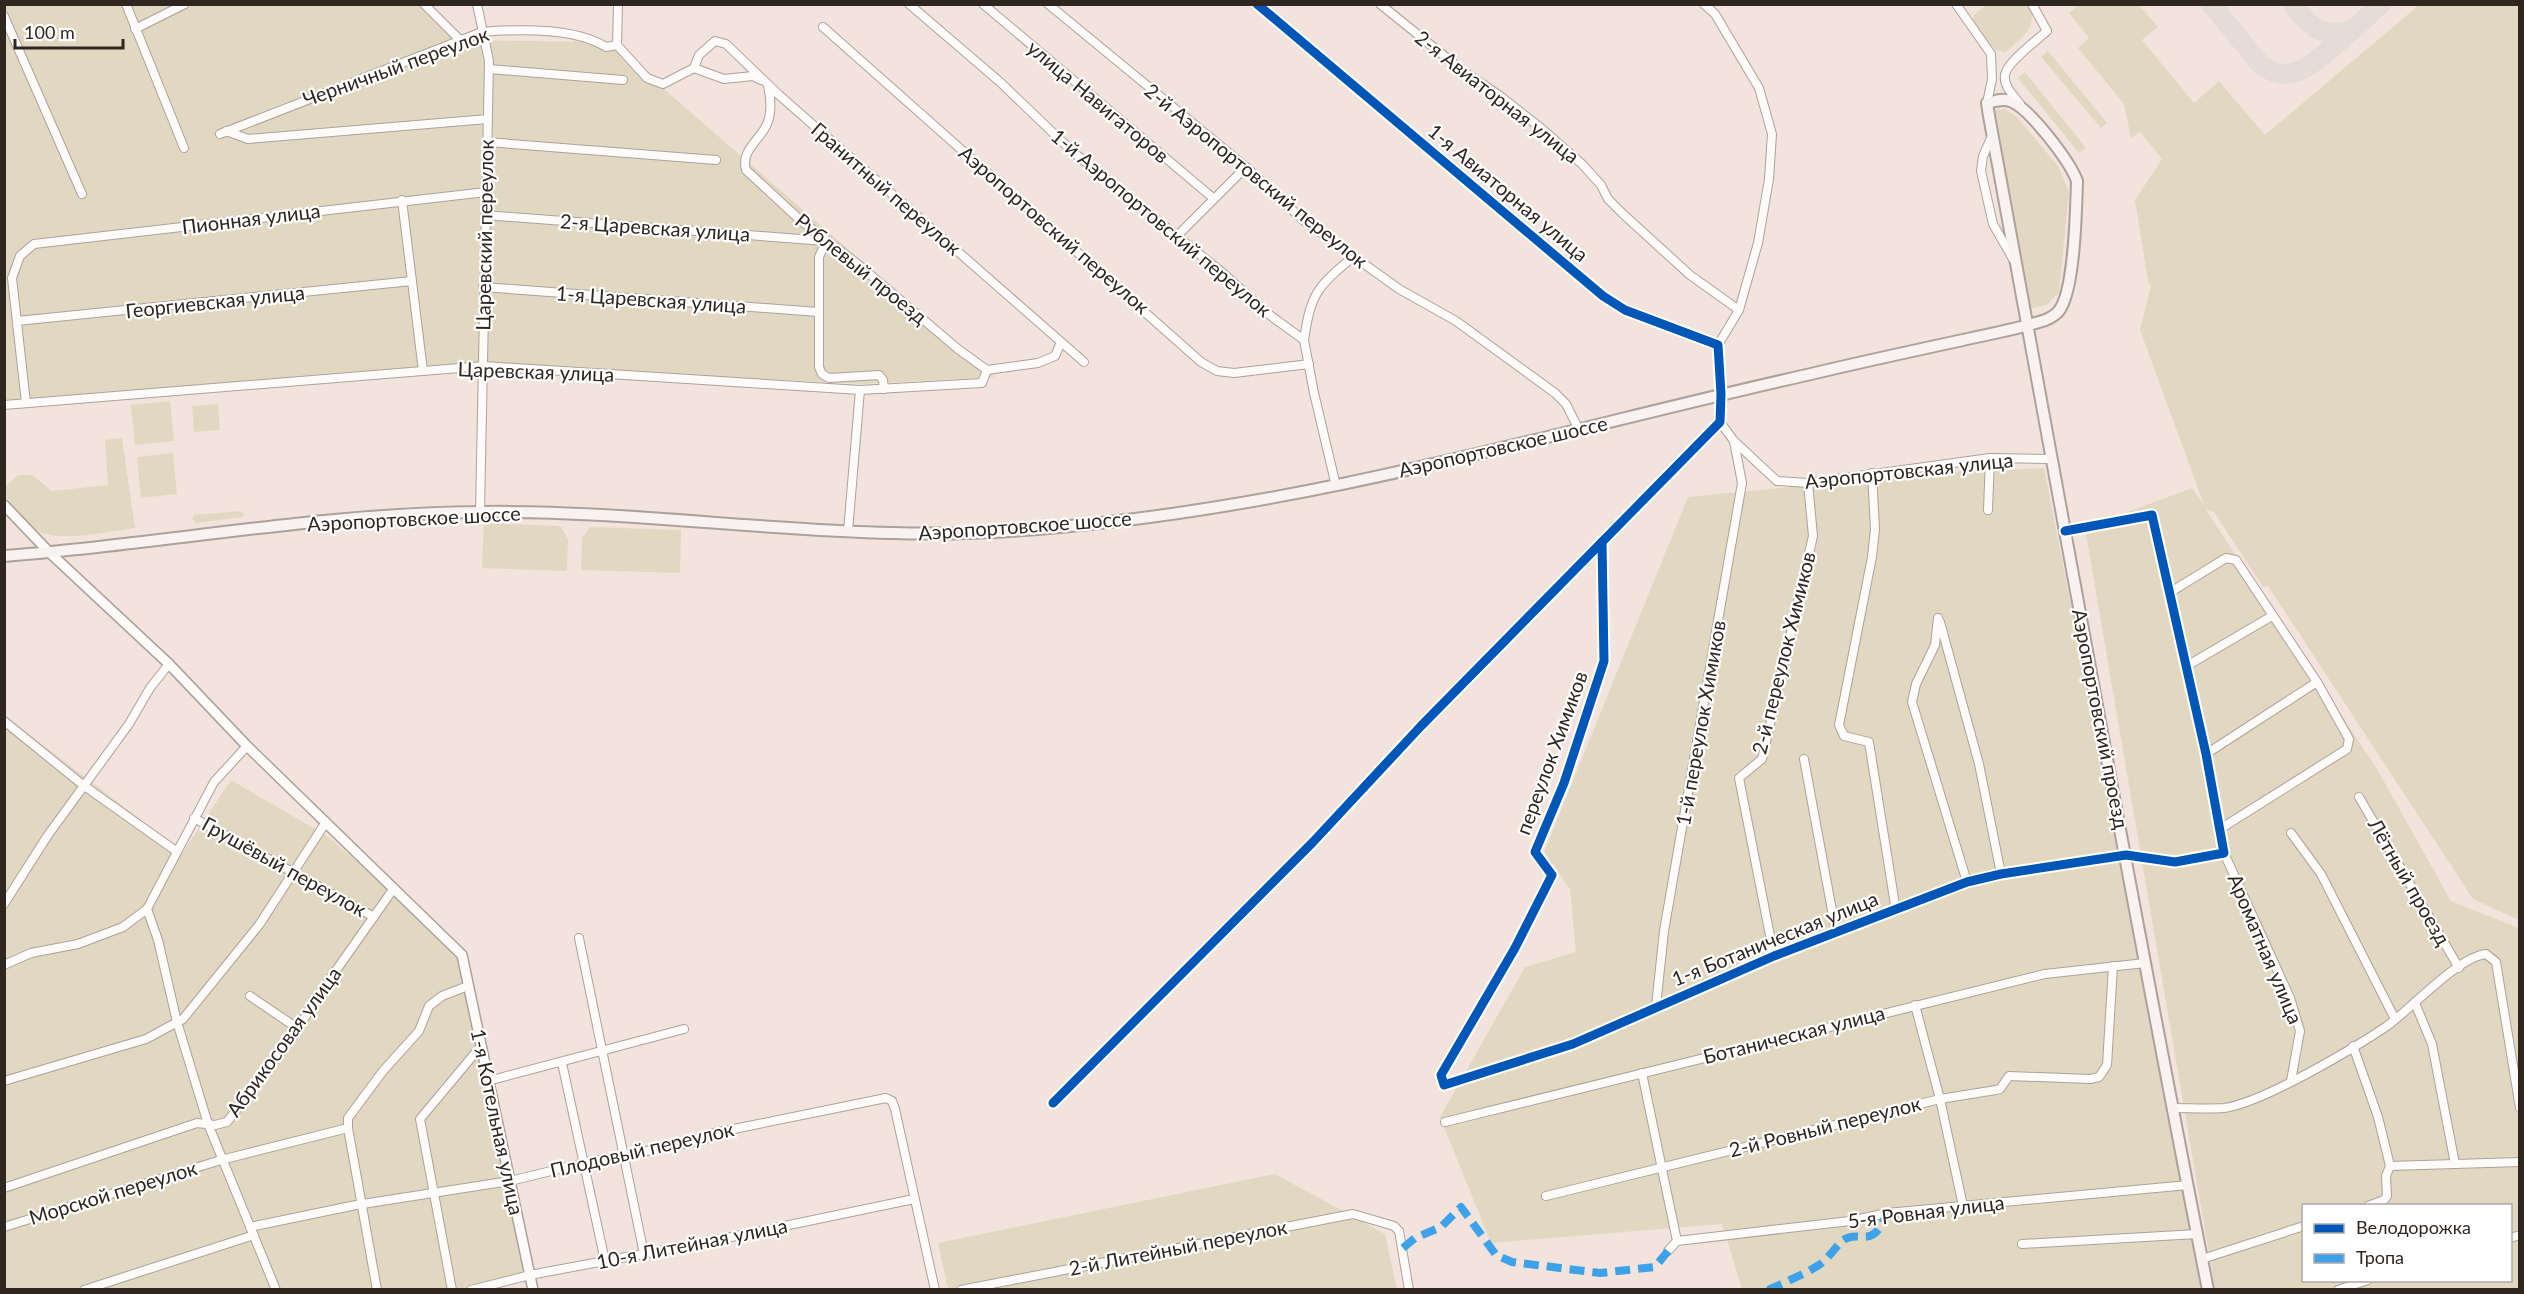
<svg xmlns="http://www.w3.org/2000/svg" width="2524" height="1294" font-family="Lato,sans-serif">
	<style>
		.green { fill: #e2d8c2; fill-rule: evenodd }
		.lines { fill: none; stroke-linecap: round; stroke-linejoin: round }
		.taxiway { stroke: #e5dcd7; stroke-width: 20 }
		.minor-casing { stroke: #aca19b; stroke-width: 10 }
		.tertiary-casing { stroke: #aca19b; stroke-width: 12 }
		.secondary-casing { stroke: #aca19b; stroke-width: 14 }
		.minor { stroke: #fdfbfa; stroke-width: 8 }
		.tertiary { stroke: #fdfbfa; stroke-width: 9 }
		.secondary { stroke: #f8f3f1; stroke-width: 10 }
		.quiet { stroke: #3ea2ea; stroke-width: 8; stroke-dasharray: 15 8; stroke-linecap: butt }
		.cycleway-casing { stroke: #fff; stroke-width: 13 }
		.cycleway { stroke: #0057b8; stroke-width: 9 }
		.labels { text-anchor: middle; stroke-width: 4.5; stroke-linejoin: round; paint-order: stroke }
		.street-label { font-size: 20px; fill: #2f2620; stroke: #fff }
	</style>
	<rect width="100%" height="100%" fill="#f2e4dc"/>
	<!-- green -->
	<g class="green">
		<polygon points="5,4 424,5 460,40 610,42 995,377 862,384 467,363 5,401"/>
		<path d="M1986 5H2027C2042 23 2019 42 2005 52 1991 52 1981 32 1973 22L1974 15Z"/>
		<path d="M2079 5H2139L2158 27 2142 40 2194 103 2219 81 2265 135 2419 5H2519V920L2473 899 2268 586 2263 587 2214 512 2206 510 2377 769 2451 901 2519 928V1289H2215L2085 528 2192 488 2204 505 2140 330 2151 286 2148 281 2135 200 2162 159 2140 132 2131 138 2124 104 2078 48 2089 38 2069 13ZM2304 1206H2510V1280H2304Z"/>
		<polygon points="2048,51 2107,123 2101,128 2041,57"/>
		<polygon points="2025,72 2086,148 2079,153 2018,78"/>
		<polygon points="2005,109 2017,117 2058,166 2069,192 2059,292 2048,304 2029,309 1993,117 1996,110"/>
		<polygon points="170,401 174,441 135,445 131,405"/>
		<polygon points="218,404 220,430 194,432 192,406"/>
		<path d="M122 438 135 528C109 531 60 544 37 530 25 522 14 507 5 496L6 486 18 475H32L52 491 108 485 105 440Z"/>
		<polygon points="173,453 177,494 141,498 137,457"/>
		<polygon points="2044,468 2205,1289 1742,1289 1722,1224 1491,1243 1440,1117 1525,967 1576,952 1570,889 1544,852 1688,497 1942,472"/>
		<polygon points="241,511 244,514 242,517 196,523 192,518 194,515"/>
		<polygon points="484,523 560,526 568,539 567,571 482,568"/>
		<polygon points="590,527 681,530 680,573 581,570 582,538"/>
		<polygon points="4,715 183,852 231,780 327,836 387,887 457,958 526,1278 456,1290 5,1289"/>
		<polygon points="1275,1174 1385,1234 1397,1289 948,1289 938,1243"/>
	</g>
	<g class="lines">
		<!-- taxiway -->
		<g class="taxiway">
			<path d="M2211 4 2261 65C2272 73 2284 76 2296 72 2316 66 2363 20 2381 4"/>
			<path d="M2294 7C2313 29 2323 39 2353 29"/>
		</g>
		<!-- minor casing -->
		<g class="minor-casing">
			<g id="minor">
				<polyline points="126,4 184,148"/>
				<polyline points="424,4 460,40 463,39"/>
				<polyline points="477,4 489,61 480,512"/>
				<polyline points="909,4 1000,82 1073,152 1224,274 1267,313 1304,340 1314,393 1336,486"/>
				<polyline points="983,4 1213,198"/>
				<polyline points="1048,4 1246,167 1303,220 1399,289 1456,321 1555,393 1566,404 1579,430"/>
				<polyline points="1380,4 1463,71 1500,96 1542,129 1582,164 1601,185 1608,199 1623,214 1690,275 1739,310"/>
				<polyline points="1704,4 1715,14 1759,88 1772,134 1769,179 1758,243 1739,310 1718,345"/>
				<polyline points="1956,4 1991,54 1992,79 1987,103"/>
				<polyline points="4,16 82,194"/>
				<polyline points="823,27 1201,362 1217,371 1234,373 1309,364"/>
				<polyline points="135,29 185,4"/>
				<polyline points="617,45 647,78 663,84 694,68 724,79 753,76 761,80"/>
				<polyline points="617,45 618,4"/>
				<polyline points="694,68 699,55 715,41 726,44 779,95 1084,362"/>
				<polyline points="489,69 623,80"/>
				<path d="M768 86C771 99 772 116 765 128 756 143 741 152 746 170L799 219 860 266 958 349 987 370 1038 363 1055 356 1061 342"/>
				<path d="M2020 104C2014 96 2003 86 2005 75 2006 63 2037 40 2047 31L2032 4"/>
				<polyline points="226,131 248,139 488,119"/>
				<path d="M220 134 482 32C518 29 575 27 606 47L617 45"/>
				<polyline points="1992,136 1983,156 1981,171 1993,224 2013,259"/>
				<polyline points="487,142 716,160"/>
				<polyline points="402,200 423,371"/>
				<polyline points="485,215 826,241 819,257 819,367 822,374 829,378 879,375 883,380 884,389"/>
				<polyline points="1177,236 1246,167"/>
				<polyline points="483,287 818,312"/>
				<polyline points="17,321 412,281"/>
				<path d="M1304 340C1311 293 1317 287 1353 257"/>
				<polyline points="26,403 12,278 20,256 34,244 486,192"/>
				<polyline points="4,405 484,366 860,390 982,383 987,370"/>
				<polyline points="1720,422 1734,441 1777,481 1808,483 1990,458 2051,459"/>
				<polyline points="1872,473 1875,529 1872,557 1839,725 1844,736 1869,742 1896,911"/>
				<polyline points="1988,510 1990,458"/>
				<polyline points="848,531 860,390"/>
				<polyline points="1602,542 1604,661 1564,783 1535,852 1552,875 1515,948 1441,1075 1444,1085 1573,1044 1774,956 1967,882 2001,874 2126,855 2175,862 2224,853 2206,754 2152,515 2065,531"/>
				<polyline points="2169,593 2226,558 2236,560 2317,682 2349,739 2347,749 2220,829"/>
				<polyline points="1938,618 1935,645 1916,684 1912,702 1967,882"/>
				<polyline points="1940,622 1979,764 2001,874"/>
				<polyline points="2185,667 2272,616"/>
				<polyline points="4,721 83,785 176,851"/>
				<polyline points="2206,754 2317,682"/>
				<polyline points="1804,759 1836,932"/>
				<polyline points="2359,797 2459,968"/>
				<polyline points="194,818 374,917"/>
				<polyline points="2291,833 2321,874 2395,1019"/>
				<polyline points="2224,853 2290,998 2300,1031 2291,1081"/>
				<polyline points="4,904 48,835 129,724 150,688 169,664"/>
				<polyline points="147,909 158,940 177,1022 208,1124 276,1290"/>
				<polyline points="579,938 644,1254"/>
				<polyline points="1774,956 1739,778 1762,759 1813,536 1808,483"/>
				<polyline points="4,965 31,953 78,944 123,927 147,909 214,782 247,746"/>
				<polyline points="250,996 297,1028"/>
				<polyline points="2415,1003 2432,1044 2455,1164"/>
				<polyline points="1915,1005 1940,1099 1963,1206"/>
				<polyline points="1656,1006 1664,931 1742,483 1734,441"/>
				<polyline points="2353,1046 2378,1117 2390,1166 2386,1176 2387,1196 2384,1200 2368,1206"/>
				<polyline points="562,1063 605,1261"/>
				<polyline points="1642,1073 1677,1241"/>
				<polyline points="4,1081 146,1039 183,1019 259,925 326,822"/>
				<polyline points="488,1081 684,1029"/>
				<polyline points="1053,1103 1313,842 1421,726 1720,422 1721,394 1718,345 1625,310 1603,296 1257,4"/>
				<path d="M2173 1108C2190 1108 2207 1109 2224 1108 2262 1103 2353 1049 2387 1026 2412 1008 2458 957 2486 954L2496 962 2520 1108"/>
				<polyline points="1445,1122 2045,974 2145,963"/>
				<polyline points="348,1128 377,1290"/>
				<polyline points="2390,1166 2520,1162"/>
				<polyline points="4,1188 197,1123 215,1125 227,1122 292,1037 323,989 394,888"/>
				<polyline points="1546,1196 1940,1099 1996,1090 2000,1089 2009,1076 2090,1079 2099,1077 2107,1065 2113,966"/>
				<polyline points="4,1227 221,1160 348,1128 348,1118 383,1071 419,1031 429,1006 442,996 468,986"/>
				<polyline points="250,1227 356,1205 510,1181 584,1163 704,1140 714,1133 886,1098 892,1101 895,1109 935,1290"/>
				<polyline points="2510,1238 2520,1235"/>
				<polyline points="2022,1244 2197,1234"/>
				<polyline points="1668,1251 1677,1241 1850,1221 1887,1213 2188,1185"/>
				<polyline points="2202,1259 2304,1226"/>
				<polyline points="84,1290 254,1235"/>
				<polyline points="452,1290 420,1119 481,1046"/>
				<polyline points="471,1290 530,1275 717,1240 914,1199"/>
				<polyline points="961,1290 1353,1214 1394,1226 1399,1231 1409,1290"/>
				<polyline points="2338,1290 2368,1280"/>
			</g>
		</g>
		<!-- tertiary casing -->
		<g class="tertiary-casing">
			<polyline id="tertiary" points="4,505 49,552 169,664 247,746 462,955 533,1290"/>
		</g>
		<!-- secondary casing -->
		<g class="secondary-casing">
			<path id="secondary" d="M4 556C163 544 321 513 481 512 618 510 755 530 892 533 951 535 1011 532 1070 526 1322 503 1565 429 1811 374 1861 362 1912 351 1963 340 1988 334 2014 330 2039 322 2047 320 2052 318 2058 312 2075 293 2076 209 2077 181 2070 162 2030 108 2010 101 2003 98 1995 101 1987 103L1989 116C2061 508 2131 899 2208 1290"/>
		</g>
		<!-- minor -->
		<use href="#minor" class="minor"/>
		<!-- tertiary -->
		<use href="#tertiary" class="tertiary"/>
		<!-- secondary -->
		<use href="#secondary" class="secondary"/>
		<!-- quiet -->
		<g class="quiet">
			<polyline points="1403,1248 1415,1238 1441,1227 1461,1207 1496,1255 1512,1262 1600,1273 1655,1267 1668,1251"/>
			<path d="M1768 1290C1785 1282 1803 1275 1819 1265 1828 1259 1834 1249 1841 1242 1859 1226 1871 1254 1887 1213"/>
		</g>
		<!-- cycleway casing -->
		<g class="cycleway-casing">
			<g id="cycleway">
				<polyline points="1602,542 1604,661 1564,783 1535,852 1552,875 1515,948 1441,1075 1444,1085 1573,1044 1774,956 1967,882 2001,874 2126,855 2175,862 2224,853 2206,754 2152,515 2065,531"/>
				<polyline points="1053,1103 1313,842 1421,726 1720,422 1721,394 1718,345 1625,310 1603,296 1257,4"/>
			</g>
		</g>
		<!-- cycleway -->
		<use href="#cycleway" class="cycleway"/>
	</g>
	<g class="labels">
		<!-- street labels -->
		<g class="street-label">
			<text transform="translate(396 67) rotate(-20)" y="7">Черничный переулок</text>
			<text transform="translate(1497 97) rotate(38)" y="7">2-я Авиаторная улица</text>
			<text transform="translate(1098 102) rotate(40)" y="7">улица Навигаторов</text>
			<text transform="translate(1256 176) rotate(39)" y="7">2-й Аэропортовский переулок</text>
			<text transform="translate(886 189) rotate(41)" y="7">Гранитный переулок</text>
			<text transform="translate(1508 193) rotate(40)" y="7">1-я Авиаторная улица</text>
			<text transform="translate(251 219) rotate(-7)" y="7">Пионная улица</text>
			<text transform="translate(1161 223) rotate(40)" y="7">1-й Аэропортовский переулок</text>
			<text transform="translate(655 228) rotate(4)" y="7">2-я Царевская улица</text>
			<text transform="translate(1054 230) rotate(41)" y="7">Аэропортовский переулок</text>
			<text transform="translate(485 235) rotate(-89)" y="7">Царевский переулок</text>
			<text transform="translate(861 269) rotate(39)" y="7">Рублевый проезд</text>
			<text transform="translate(651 300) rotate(4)" y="7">1-я Царевская улица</text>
			<text transform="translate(215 302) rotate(-6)" y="7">Георгиевская улица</text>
			<text transform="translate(536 372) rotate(2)" y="7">Царевская улица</text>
			<text transform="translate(1503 447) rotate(-13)" y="7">Аэропортовское шоссе</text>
			<text transform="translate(1909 471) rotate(-6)" y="7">Аэропортовская улица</text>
			<text transform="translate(414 519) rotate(-3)" y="7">Аэропортовское шоссе</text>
			<text transform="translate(1025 526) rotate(-4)" y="7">Аэропортовское шоссе</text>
			<text transform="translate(1784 653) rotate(-76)" y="7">2-й переулок Химиков</text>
			<text transform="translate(2100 719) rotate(79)" y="7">Аэропортовский проезд</text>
			<text transform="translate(1701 723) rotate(-80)" y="7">1-й переулок Химиков</text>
			<text transform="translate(1552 753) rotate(-70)" y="7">переулок Химиков</text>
			<text transform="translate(284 867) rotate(29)" y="7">Грушёвый переулок</text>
			<text transform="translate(2409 882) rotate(60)" y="7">Лётный проезд</text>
			<text transform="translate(1775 939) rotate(-22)" y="7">1-я Ботаническая улица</text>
			<text transform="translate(2265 949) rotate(67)" y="7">Ароматная улица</text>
			<text transform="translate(1794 1035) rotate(-14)" y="7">Ботаническая улица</text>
			<text transform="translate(284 1042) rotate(-54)" y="7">Абрикосовая улица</text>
			<text transform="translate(497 1122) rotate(78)" y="7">1-я Котельная улица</text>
			<text transform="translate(1825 1127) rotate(-14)" y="7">2-й Ровный переулок</text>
			<text transform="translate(642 1150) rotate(-13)" y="7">Плодовый переулок</text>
			<text transform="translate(113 1193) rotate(-17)" y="7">Морской переулок</text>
			<text transform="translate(1926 1212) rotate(-7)" y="7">5-я Ровная улица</text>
			<text transform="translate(692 1244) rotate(-11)" y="7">10-я Литейная улица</text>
			<text transform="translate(1178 1248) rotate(-11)" y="7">2-й Литейный переулок</text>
		</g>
	</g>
	<!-- border -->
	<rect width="2524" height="1294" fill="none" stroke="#2f2620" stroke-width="12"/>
	<!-- legend -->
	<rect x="2302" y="1204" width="210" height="78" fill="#ffffff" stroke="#aca8a6" stroke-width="1.5"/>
	<rect x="2314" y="1224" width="30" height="9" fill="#0057b8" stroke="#aca8a6" stroke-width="1.5"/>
	<text x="2356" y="1234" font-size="18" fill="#2f2620">Велодорожка</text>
	<rect x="2314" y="1254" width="30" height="9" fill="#3ea2ea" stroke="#aca8a6" stroke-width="1.5"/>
	<text x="2356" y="1264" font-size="18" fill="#2f2620">Тропа</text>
	<!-- scale -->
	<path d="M15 39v9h108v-9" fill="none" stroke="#2f2620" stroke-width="3"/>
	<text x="24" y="39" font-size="18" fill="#2f2620" stroke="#ffffff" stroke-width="4.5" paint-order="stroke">100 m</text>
</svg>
